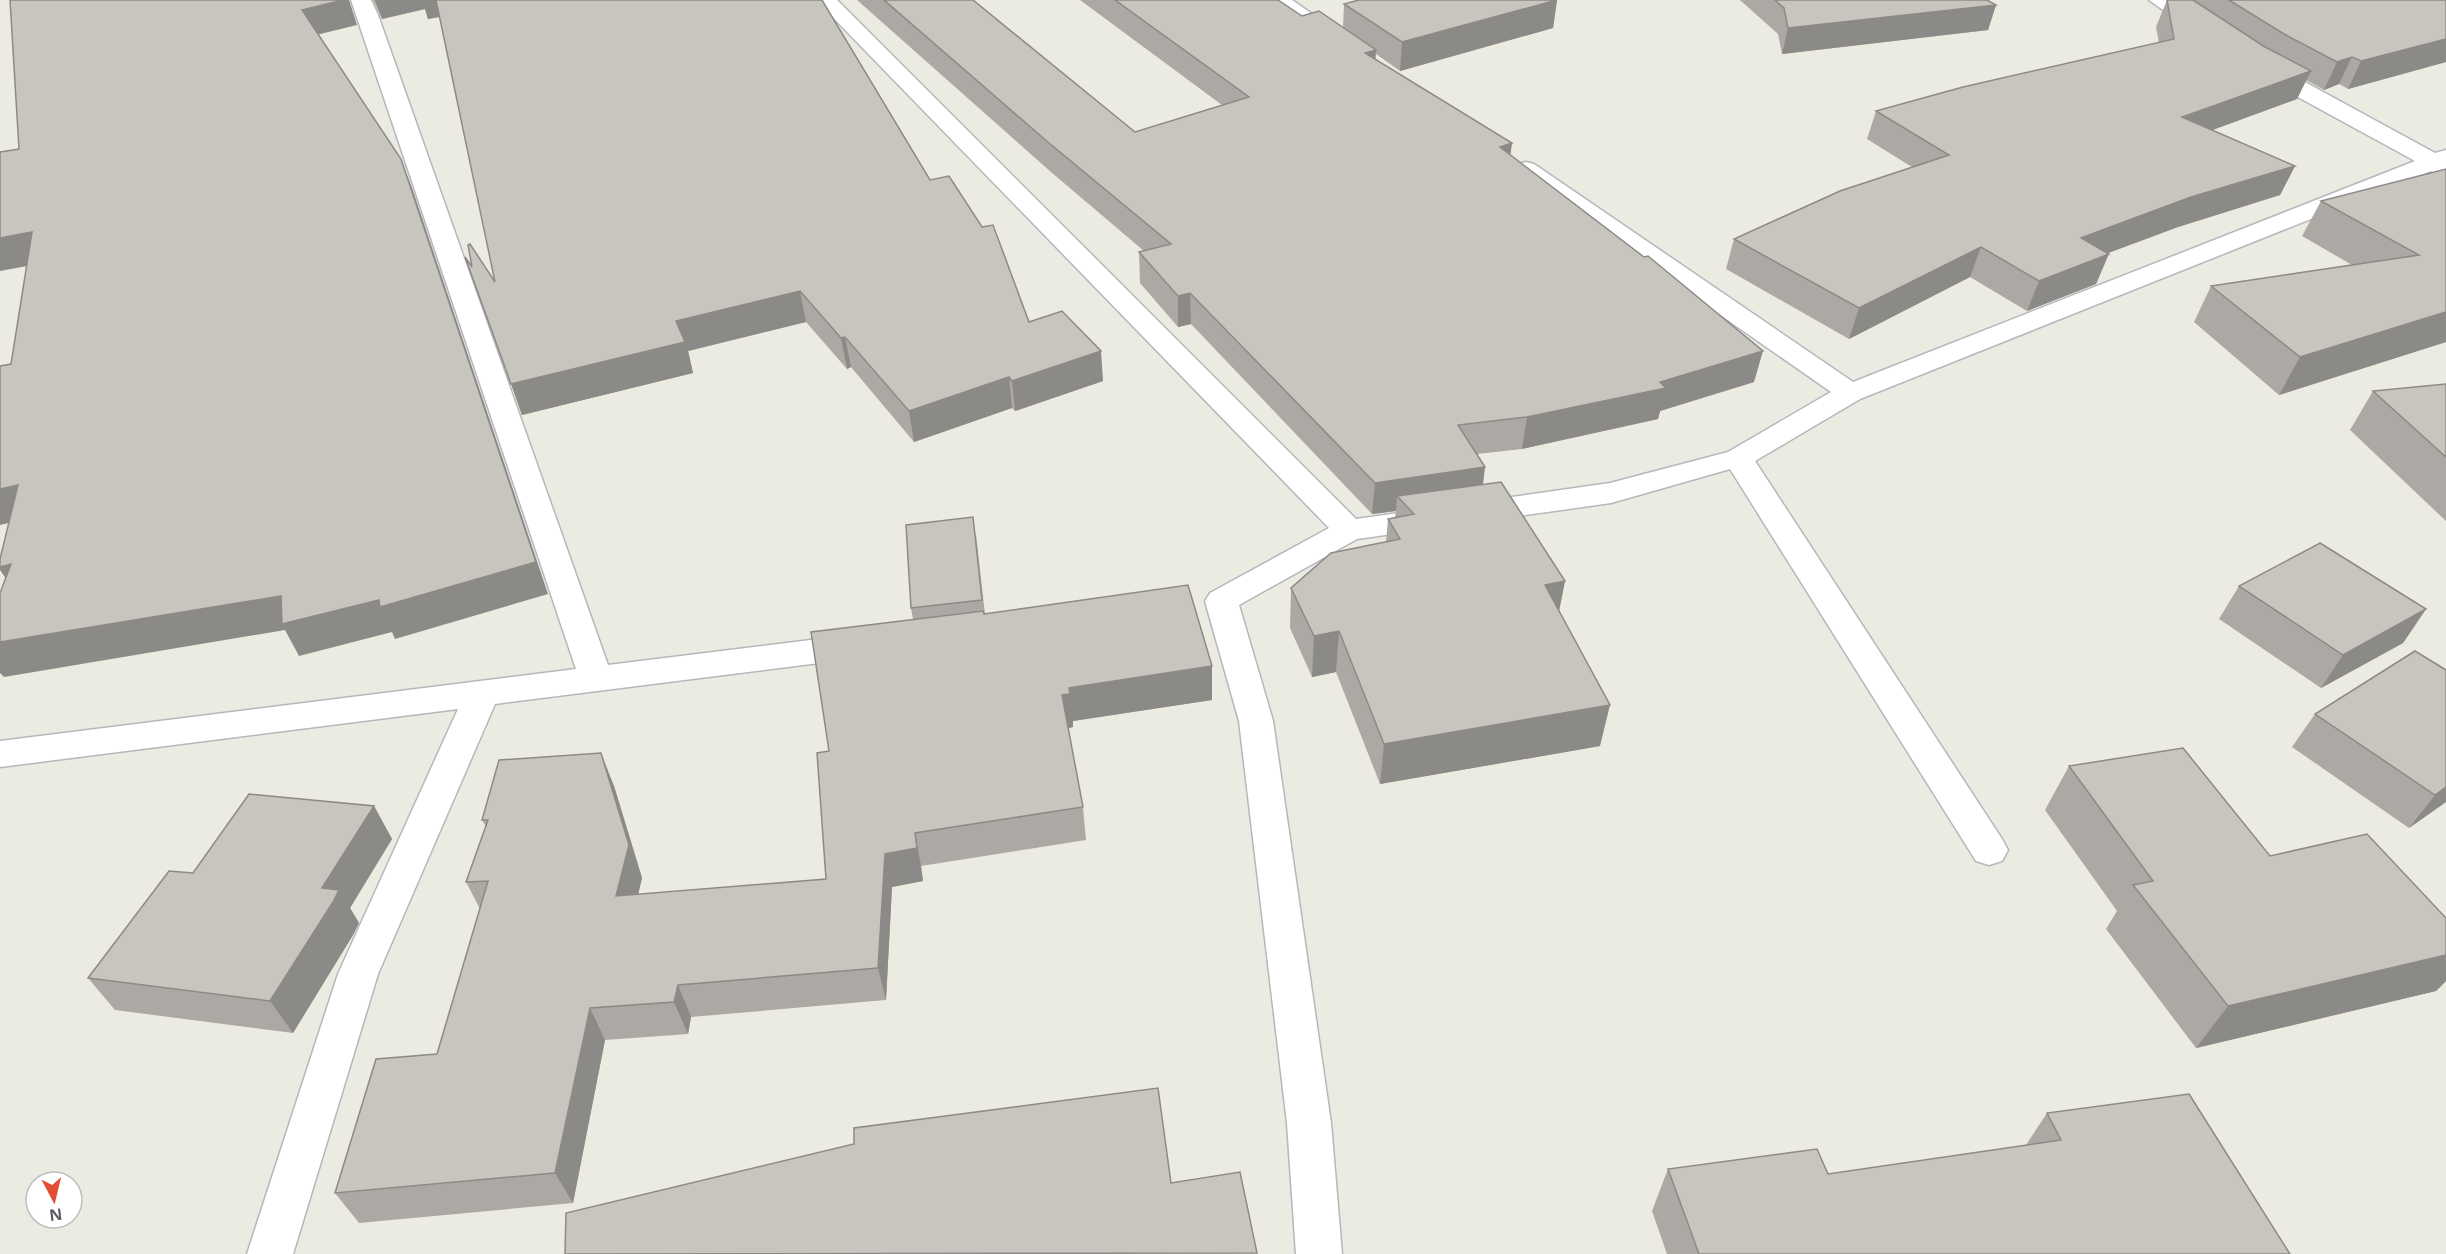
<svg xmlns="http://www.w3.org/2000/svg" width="2446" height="1254" font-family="'Open Sans',sans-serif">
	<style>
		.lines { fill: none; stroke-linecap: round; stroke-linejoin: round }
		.minor-casing { stroke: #b4b7bc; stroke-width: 3 }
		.minor { fill: #fff; fill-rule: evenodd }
		.wall { fill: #aca9a4 }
		.shaded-wall { fill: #8c8a86 }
		.building { fill: #c8c5bf; stroke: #8c8a86; stroke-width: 1.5 }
	</style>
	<rect width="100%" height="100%" fill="#ecebe2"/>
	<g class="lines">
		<!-- minor casing -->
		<g class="minor-casing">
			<g id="minor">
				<polygon points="351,0 371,0 378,15 608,665 859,634 871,638 876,646 871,654 859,658 495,704 378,974 293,1254 247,1254 338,974 458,709 0,767 0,741 576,669"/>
				<polygon points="816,0 837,0 1356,519 1610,483 1728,452 1831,392 1518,174 1514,169 1518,164 1526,162 1534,164 1853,382 2415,161 2254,73 2251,68 2254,63 2262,62 2270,63 2435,153 2446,150 2446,179 2438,177 2431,171 1860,399 1755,461 2002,839 2008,850 2002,861 1989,865 1976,861 1730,469 1611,503 1357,539 1239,605 1273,721 1331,1123 1342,1254 1296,1254 1287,1123 1239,721 1205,601 1210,593 1329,528"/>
				<polygon points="1269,0 1292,0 1347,38 1350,42 1347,46 1340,48 1333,46"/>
				<polygon points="2149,0 2173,0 2211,28 2208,32 2201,34 2194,32"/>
			</g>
		</g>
		<!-- minor -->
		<use href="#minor" class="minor"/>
	</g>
	<!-- wall -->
	<g class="wall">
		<polygon points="373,0 822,0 930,180 1029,322 1103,381 1015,411 1012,408 914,442 851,367 847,369 806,322 688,351 693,373 522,415 472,267 495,282 440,17 428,19 425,9 382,19"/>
		<polygon points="857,0 973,0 1135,132 1222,105 1080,0 1278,0 1302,16 1343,28 1344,4 1557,0 1553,28 1400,71 1376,54 1375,60 1512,143 1510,155 1754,382 1660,411 1658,419 1522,449 1477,454 1485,467 1483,484 1565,581 1559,611 1600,746 1380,784 1336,672 1312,677 1290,628 1291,588 1386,542 1388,519 1395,517 1396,511 1372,514 1191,324 1178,327 1140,283 1139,252 1144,251 1051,172"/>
		<polygon points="1740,0 1987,0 1996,5 1988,30 1782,54 1778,34"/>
		<polygon points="2167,0 2446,0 2446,62 2348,89 2339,84 2324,90 2306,80 2297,99 2212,130 2295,166 2280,195 2178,227 2108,253 2096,284 2027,311 1970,277 1849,339 1726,269 1734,239 1912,167 1867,139 1876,111 2159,43 2156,27"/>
		<polygon points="2446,169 2446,342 2279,395 2194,322 2211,286 2352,265 2302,236 2321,201"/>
		<polygon points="2446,384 2446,521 2350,430 2373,391"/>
		<polygon points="976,534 985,614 1212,700 1073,721 1073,727 1068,728 1083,807 1086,840 921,866 923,881 892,887 886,1000 691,1017 688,1034 605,1040 573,1203 359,1223 335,1193 437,1054 480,909 466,882 486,827 482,820 614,786 642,878 638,894 826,879 829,751 913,619 911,608"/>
		<polygon points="2239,586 2426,609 2403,643 2321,688 2219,619"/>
		<polygon points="2315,714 2446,802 2409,828 2292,747"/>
		<polygon points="2069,766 2270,856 2446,918 2446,981 2436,991 2196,1048 2106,929 2117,911 2045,810"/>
		<polygon points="374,806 392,839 350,908 359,923 353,935 293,1033 115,1010 88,978 193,873"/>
		<polygon points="2047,1113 2290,1254 1667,1254 1652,1211 1668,1169 1828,1174 2026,1145"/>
	</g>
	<!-- shaded-wall -->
	<g class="shaded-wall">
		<polygon points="343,0 349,0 357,25 312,36 302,10"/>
		<polygon points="375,0 438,0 443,16 428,19 425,9 382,19"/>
		<polygon points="1557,0 1553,28 1400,71 1402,42"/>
		<polygon points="1996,5 1988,30 1782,54 1788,28"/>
		<polygon points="2446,39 2446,62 2348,89 2361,61"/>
		<polygon points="1376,50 1374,78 1365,53"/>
		<polygon points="2352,57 2339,84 2324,90 2337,62"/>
		<polygon points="2311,71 2297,99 2169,146 2182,117"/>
		<polygon points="1512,143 1508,172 1500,147"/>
		<polygon points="401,159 412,188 548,594 395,639 392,632 299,656 285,630 4,677 0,673 0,642"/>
		<polygon points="2295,166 2280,195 2178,227 2068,268 2081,238 2191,197"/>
		<polygon points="32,232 49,262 0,271 0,238"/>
		<polygon points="1981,247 1970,277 1849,339 1859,308"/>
		<polygon points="2109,254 2096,284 2027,311 2039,281"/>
		<polygon points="800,291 806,322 688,351 693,373 522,415 511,384 676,321"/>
		<polygon points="1190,293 1191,324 1178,327 1178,296"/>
		<polygon points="2446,312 2446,342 2279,395 2300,357"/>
		<polygon points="845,337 851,367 847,369 841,338"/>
		<polygon points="1101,351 1103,381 1015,411 1012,381"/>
		<polygon points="1763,351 1754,382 1660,411 1658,419 1522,449 1527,417 1660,382"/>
		<polygon points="1009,377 1012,408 914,442 909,411"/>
		<polygon points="1485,467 1481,499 1397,496 1396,511 1372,514 1375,483"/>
		<polygon points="18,485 39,516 0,525 0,489"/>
		<polygon points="11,564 20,599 0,570 0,567"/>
		<polygon points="1565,581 1557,621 1545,585"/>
		<polygon points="2426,609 2403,643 2321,688 2343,655"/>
		<polygon points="1339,631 1336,672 1312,677 1314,636"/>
		<polygon points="1212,666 1212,700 1073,721 1073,727 1065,729 1062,695 1069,688"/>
		<polygon points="1610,705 1600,746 1380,784 1384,744"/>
		<polygon points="601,753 614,786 642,878 630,929 616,896"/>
		<polygon points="2446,787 2446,802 2409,828 2435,795"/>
		<polygon points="374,806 392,839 350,908 359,923 353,935 293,1033 270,1001 322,888"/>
		<polygon points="915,833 921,866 923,881 892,887 886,1000 878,968 885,854"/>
		<polygon points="2446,955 2446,981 2436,991 2196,1048 2228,1006"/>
		<polygon points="678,985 691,1017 688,1034 674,1002"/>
		<polygon points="590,1008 605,1040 573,1203 555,1173"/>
	</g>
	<!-- building -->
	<g class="building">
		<polygon points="10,0 343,0 302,10 401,159 536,562 380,607 379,600 282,624 281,596 0,642 0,593 11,564 0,567 0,559 18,485 0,489 0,366 11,364 32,232 0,238 0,152 19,149"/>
		<polygon points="436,0 822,0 930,180 949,176 982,227 993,225 1029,322 1062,311 1101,351 1012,381 1009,377 909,411 845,337 841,338 800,291 676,321 685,342 511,384 465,257 472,267 468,245 470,244 495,282"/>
		<polygon points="884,0 973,0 1135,132 1249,97 1115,0 1278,0 1302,16 1319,11 1376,50 1365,53 1512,143 1500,147 1644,257 1648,256 1763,351 1660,382 1666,388 1527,417 1458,425 1485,467 1375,483 1190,293 1178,296 1139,252 1171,244 1049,143"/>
		<polygon points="1359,0 1557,0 1402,42 1344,4"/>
		<polygon points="1775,0 1987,0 1996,5 1788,28 1784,8"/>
		<polygon points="2167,0 2193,0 2265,47 2311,71 2182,117 2295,166 2191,197 2081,238 2109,254 2039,281 1981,247 1859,308 1734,239 1840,191 1949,155 1876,111 1963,87 2174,39"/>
		<polygon points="2229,0 2446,0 2446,39 2361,61 2352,57 2337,62 2284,34"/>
		<polygon points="2446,169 2446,312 2300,357 2211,286 2419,255 2321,201"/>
		<polygon points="2446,384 2446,457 2373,391"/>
		<polygon points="1501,482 1565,581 1545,585 1610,705 1384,744 1339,631 1314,636 1291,588 1331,553 1400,539 1388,519 1414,514 1397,496"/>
		<polygon points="973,517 982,600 911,608 906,525"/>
		<polygon points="2320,543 2426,609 2343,655 2239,586"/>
		<polygon points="1188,585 1212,666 1069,688 1070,694 1062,695 1083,807 915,833 917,848 885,854 878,968 678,985 674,1002 590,1008 555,1173 335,1193 376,1059 437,1054 488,881 466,882 488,820 482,820 499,760 601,753 629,845 616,896 826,879 817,753 829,751 811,632 983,611 984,614"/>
		<polygon points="2415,651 2446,670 2446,787 2435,795 2315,714"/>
		<polygon points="2183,748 2270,856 2367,834 2446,918 2446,955 2228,1006 2133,885 2153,881 2069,766"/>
		<polygon points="249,794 374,806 322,888 339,890 333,902 270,1001 88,978 169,871 193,873"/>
		<polygon points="1158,1088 1171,1183 1240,1172 1257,1253 565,1254 566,1213 854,1144 854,1128"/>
		<polygon points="2189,1094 2290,1254 1699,1254 1668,1169 1817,1149 1828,1174 2061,1140 2047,1113"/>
	</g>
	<!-- north arrow -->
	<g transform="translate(54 1200) rotate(173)"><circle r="28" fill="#ffffff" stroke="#bdbec0" stroke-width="1.5"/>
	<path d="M0-4.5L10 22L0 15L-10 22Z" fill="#e14e34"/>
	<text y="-9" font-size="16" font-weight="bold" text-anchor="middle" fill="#5a5d62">N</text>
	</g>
</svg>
